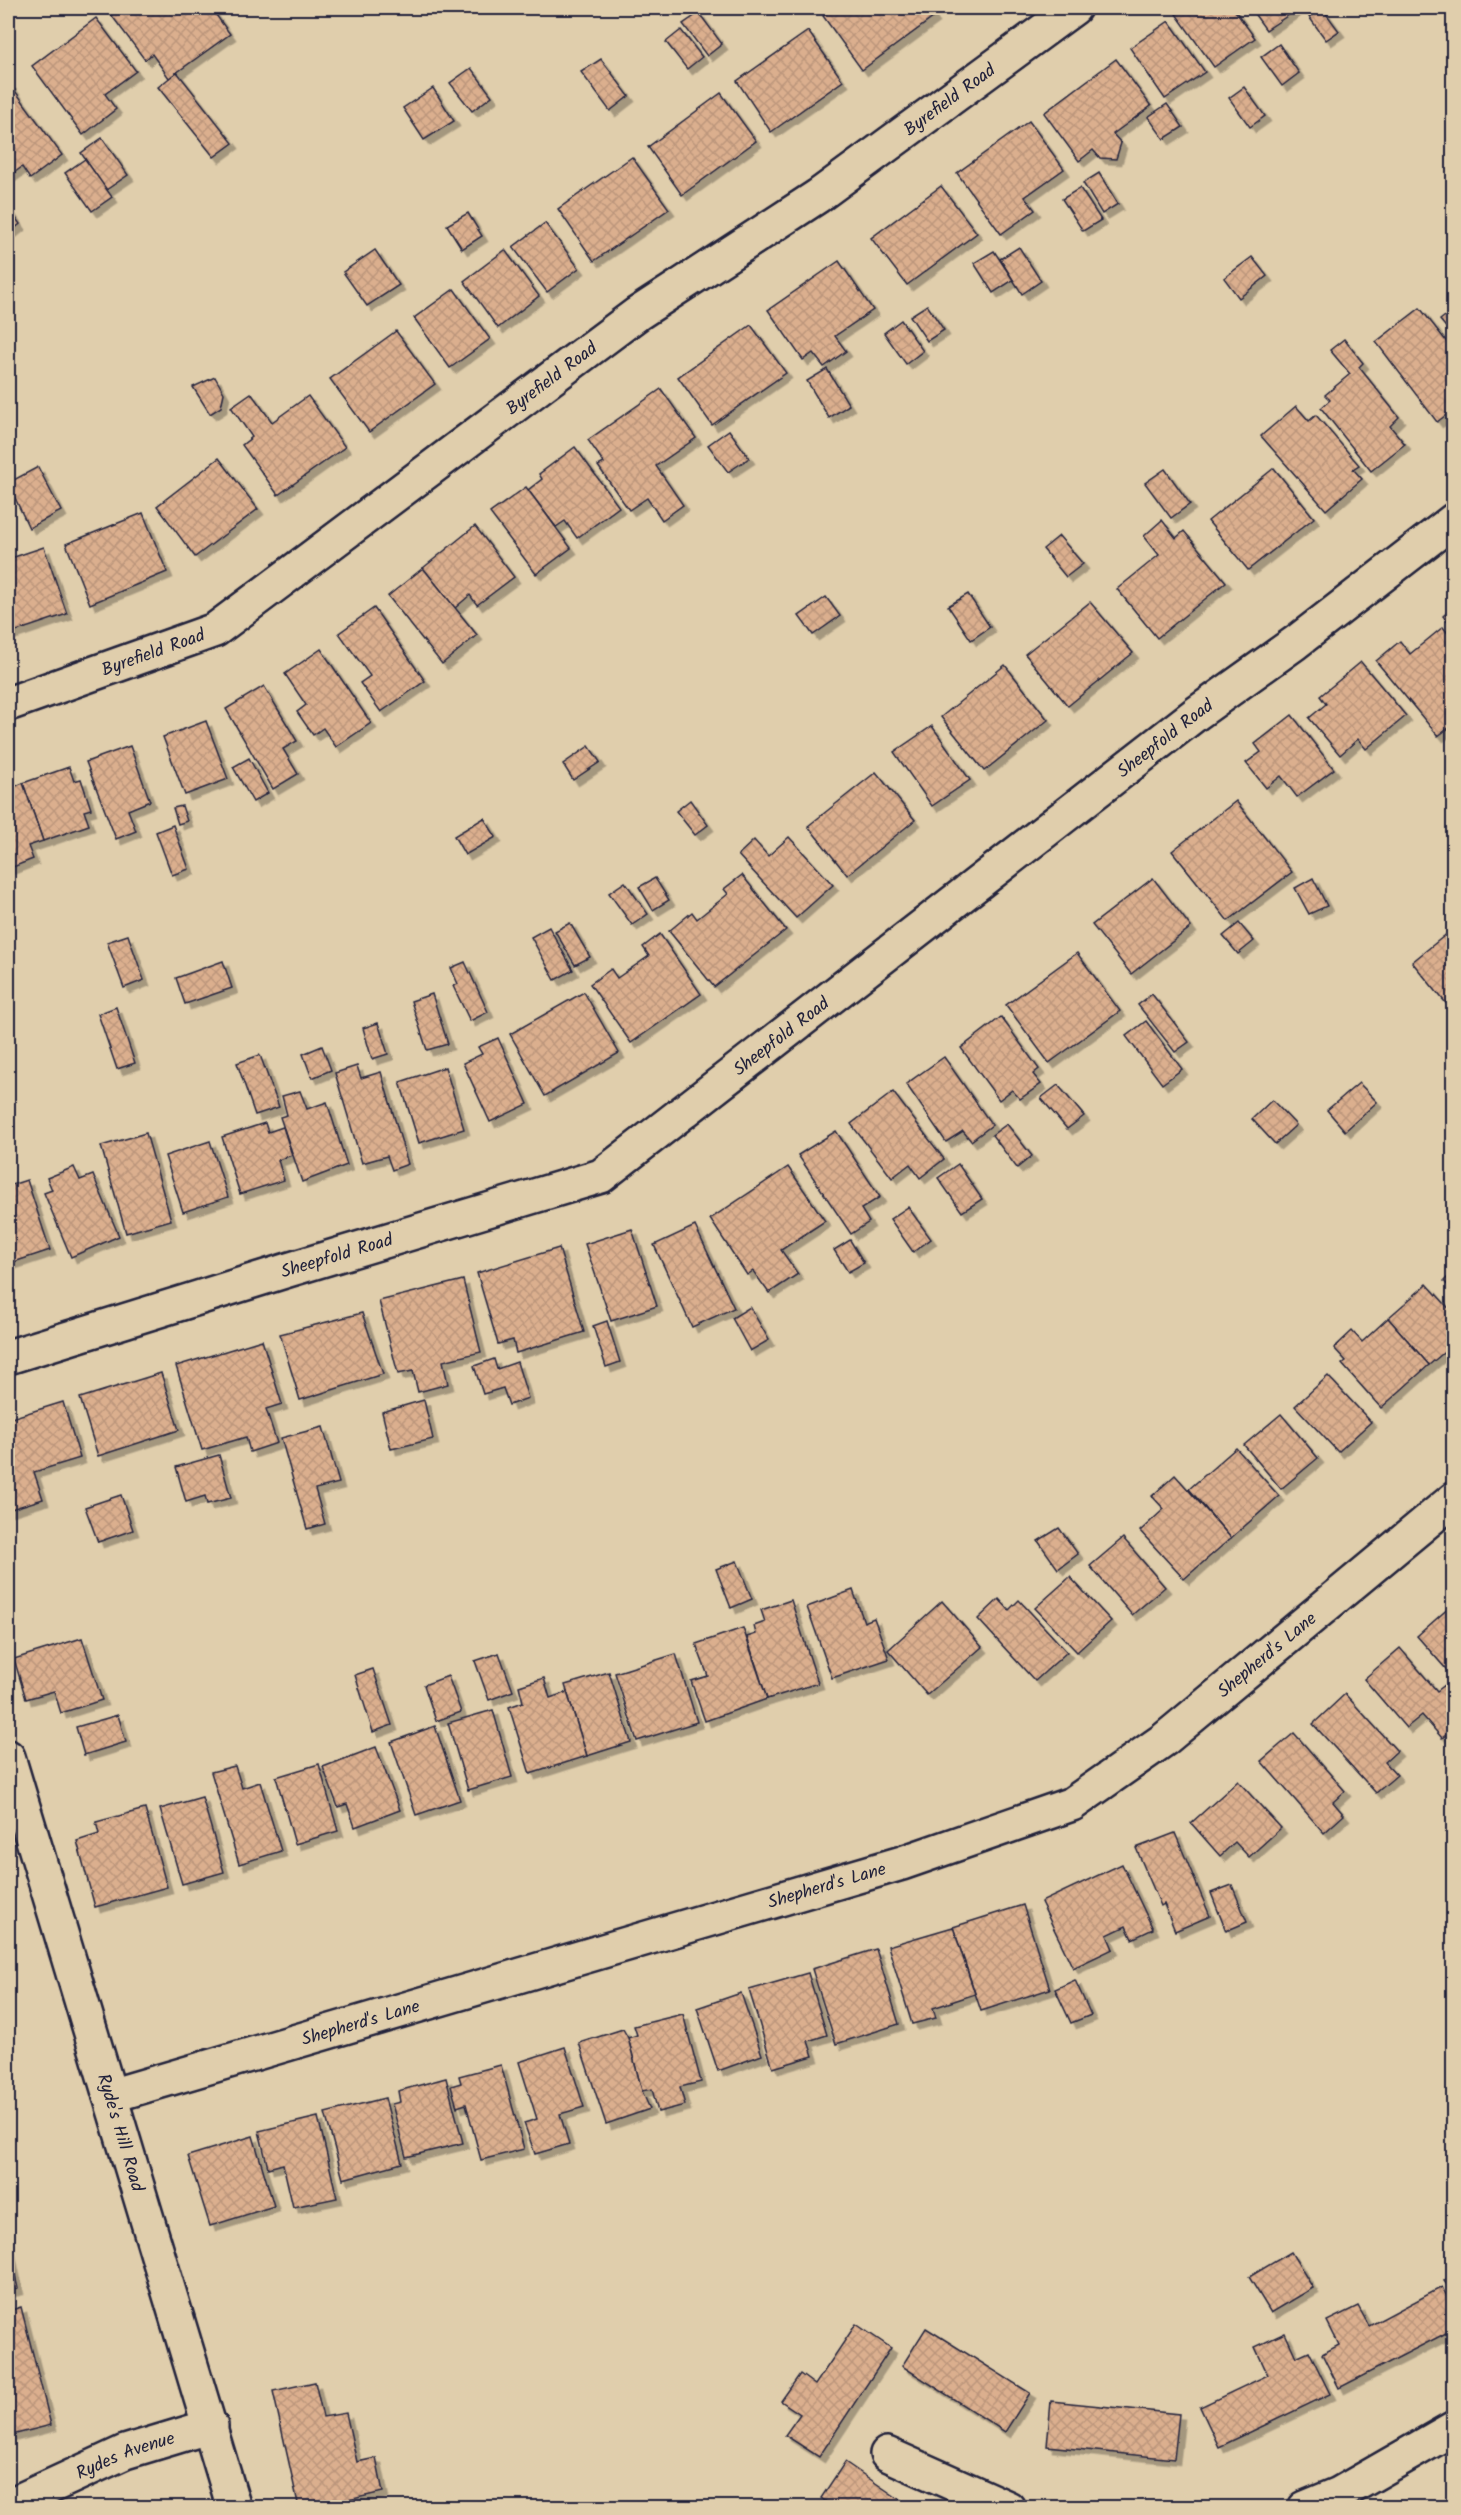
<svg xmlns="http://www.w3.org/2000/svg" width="1461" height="2515" font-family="Kalam,sans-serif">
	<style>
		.building { fill: url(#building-cross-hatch); stroke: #22223b; stroke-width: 1.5; filter: url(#shadow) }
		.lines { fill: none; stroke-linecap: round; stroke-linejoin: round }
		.minor-casing { stroke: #22223b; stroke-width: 38 }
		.minor { stroke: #e0ceac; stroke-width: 33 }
		.labels { text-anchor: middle; stroke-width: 6; stroke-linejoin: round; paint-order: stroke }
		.street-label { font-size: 18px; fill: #22223b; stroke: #e0ceac }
	</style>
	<defs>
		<pattern id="building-cross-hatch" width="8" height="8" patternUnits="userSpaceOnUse" patternTransform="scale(1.5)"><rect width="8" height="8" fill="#dbaf8e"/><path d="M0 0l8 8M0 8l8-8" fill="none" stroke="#bc967b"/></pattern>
		<filter id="shadow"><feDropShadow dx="5.5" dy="5.5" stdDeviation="0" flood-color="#0004"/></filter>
	</defs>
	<rect width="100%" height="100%" fill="#e0ceac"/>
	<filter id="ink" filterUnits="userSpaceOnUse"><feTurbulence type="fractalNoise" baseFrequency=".0167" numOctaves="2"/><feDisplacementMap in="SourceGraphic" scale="12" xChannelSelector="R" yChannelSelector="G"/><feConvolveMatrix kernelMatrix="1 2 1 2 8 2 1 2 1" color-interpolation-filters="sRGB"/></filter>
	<g filter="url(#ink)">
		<!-- building -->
		<g class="building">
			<polygon points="106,8 211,8 230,34 169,78 152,54 145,60"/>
			<polygon points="835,8 927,8 934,17 862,70 823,16"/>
			<polygon points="1185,8 1233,8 1255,38 1214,67 1176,14"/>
			<polygon points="1250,8 1299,8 1266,30"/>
			<polygon points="1322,8 1339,31 1326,40 1309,17"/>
			<polygon points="699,13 722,44 707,56 683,24"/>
			<polygon points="96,18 136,71 105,94 116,109 83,135 32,66"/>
			<polygon points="1169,21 1205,72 1165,99 1130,48"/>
			<polygon points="681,30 702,57 687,69 666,42"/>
			<polygon points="808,31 843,81 771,132 737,81"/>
			<polygon points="1279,44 1299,73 1282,86 1261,57"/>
			<polygon points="601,59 629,96 610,111 581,72"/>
			<polygon points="1116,59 1151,106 1113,134 1121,143 1116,159 1100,158 1093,150 1079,161 1044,113"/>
			<polygon points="471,68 492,96 472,111 450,83"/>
			<polygon points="177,72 233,143 214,157 158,87"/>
			<polygon points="10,84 62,155 30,179 22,167 8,177 8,85"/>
			<polygon points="1244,87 1265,116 1250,127 1229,98"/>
			<polygon points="433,88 454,121 424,140 403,108"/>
			<polygon points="721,93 756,141 682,195 648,147"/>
			<polygon points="1167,104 1183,127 1164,139 1148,117"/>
			<polygon points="1029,121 1064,169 1025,197 1035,210 1001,234 957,173"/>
			<polygon points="102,138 128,175 106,190 81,153"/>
			<polygon points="632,157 669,209 594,261 558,209"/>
			<polygon points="85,159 112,197 92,211 65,173"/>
			<polygon points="1099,173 1118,204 1102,214 1083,183"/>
			<polygon points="941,186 977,233 907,285 871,238"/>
			<polygon points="1080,188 1101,220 1083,231 1062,199"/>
			<polygon points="8,207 20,224 8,234"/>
			<polygon points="468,213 482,236 462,249 447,225"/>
			<polygon points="545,223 579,268 547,292 513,247"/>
			<polygon points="1019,247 1041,281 1022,294 1000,259"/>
			<polygon points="375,250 399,285 367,306 343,272"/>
			<polygon points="505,250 539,296 498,328 464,281"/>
			<polygon points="994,251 1013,280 993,293 974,263"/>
			<polygon points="1252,257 1267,276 1239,298 1224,278"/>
			<polygon points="839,261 873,310 835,336 846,351 824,367 813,353 803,360 768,310"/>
			<polygon points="454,289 490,339 450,368 414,318"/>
			<polygon points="927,305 944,330 927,341 910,316"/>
			<polygon points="1420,308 1454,351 1454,409 1437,422 1376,342"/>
			<polygon points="1454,309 1454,337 1440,320"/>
			<polygon points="901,320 923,351 906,364 884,333"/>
			<polygon points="751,325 786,373 712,425 678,377"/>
			<polygon points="396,331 435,384 369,432 330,379"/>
			<polygon points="1344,339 1363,363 1359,367 1399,417 1390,426 1405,444 1371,471 1321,408 1330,400 1325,395 1350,374 1330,350"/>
			<polygon points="827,369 849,405 829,418 807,381"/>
			<polygon points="215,377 224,393 221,407 210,414 193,387"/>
			<polygon points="661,389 696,438 656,466 683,505 662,520 647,498 629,510 598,466 604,463 588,440"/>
			<polygon points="251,393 272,422 308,396 345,447 278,495 242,445 252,437 231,407"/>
			<polygon points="1296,406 1309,421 1316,415 1359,465 1353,469 1362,479 1326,510 1261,436"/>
			<polygon points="729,430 749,458 728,472 708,445"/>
			<polygon points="575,447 619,507 577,538 565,521 556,527 528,490 542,479 539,474"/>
			<polygon points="219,458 258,509 195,557 157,506"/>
			<polygon points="38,467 61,511 29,528 8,483"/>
			<polygon points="1274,468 1314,518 1248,570 1208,521"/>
			<polygon points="1165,469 1190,504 1171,518 1145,483"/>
			<polygon points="526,487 571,548 536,574 490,513"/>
			<polygon points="143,513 167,572 90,604 66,544"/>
			<polygon points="1162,520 1176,538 1184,531 1226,582 1157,638 1117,589 1159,555 1144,536"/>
			<polygon points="475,526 514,577 477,605 470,595 455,608 423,568"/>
			<polygon points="1059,536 1083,564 1066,577 1043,549"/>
			<polygon points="44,547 67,614 8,634 8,559"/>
			<polygon points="423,568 477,635 442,664 388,596"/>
			<polygon points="968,594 990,627 971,640 948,606"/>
			<polygon points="826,597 840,616 813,635 799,616"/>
			<polygon points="1090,602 1133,653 1068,706 1025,654"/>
			<polygon points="1454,606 1454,628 1443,616"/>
			<polygon points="374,608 425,681 381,712 360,683 370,676 339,633"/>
			<polygon points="1443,627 1454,641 1454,724 1438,736 1376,661 1400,641 1410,654"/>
			<polygon points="321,649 371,723 336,747 323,728 313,735 297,712 306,705 285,674"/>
			<polygon points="1361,662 1406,716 1366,749 1358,739 1340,755 1309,718 1326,704 1320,696"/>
			<polygon points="1005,665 1048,720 984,771 941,717"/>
			<polygon points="264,686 297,741 283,749 298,774 273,789 226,709"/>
			<polygon points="1292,715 1334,769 1297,797 1281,776 1266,788 1246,763 1261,752 1255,744"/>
			<polygon points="206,721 228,779 185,795 163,737"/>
			<polygon points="932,726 970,780 932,806 894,752"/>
			<polygon points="130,746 150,801 128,810 136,831 116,839 86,762"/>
			<polygon points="589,746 600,762 573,780 563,764"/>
			<polygon points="249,758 268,793 253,802 233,767"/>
			<polygon points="69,767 74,781 81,779 91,809 84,811 89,825 43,841 23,783"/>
			<polygon points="876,772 915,820 847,875 808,826"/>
			<polygon points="23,783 43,841 28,846 33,859 8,869 8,789"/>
			<polygon points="690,800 708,825 695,835 676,811"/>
			<polygon points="1236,801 1292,872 1228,921 1172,851"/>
			<polygon points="182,806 187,821 178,824 173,808"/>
			<polygon points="484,818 496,837 465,855 454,836"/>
			<polygon points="173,825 189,869 172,875 156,832"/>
			<polygon points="789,837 833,885 796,918 738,855 754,840 768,856"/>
			<polygon points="742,875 786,930 714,987 669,931 692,912 697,919 728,894 724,889"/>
			<polygon points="655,878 669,900 653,910 639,887"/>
			<polygon points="1153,878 1191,927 1131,974 1092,925"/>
			<polygon points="1313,878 1327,906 1309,914 1295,888"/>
			<polygon points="625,882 648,914 632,925 609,893"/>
			<polygon points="570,923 590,957 575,965 555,931"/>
			<polygon points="1239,923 1254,941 1238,954 1223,936"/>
			<polygon points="549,927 573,970 555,980 531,937"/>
			<polygon points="1454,928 1454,1013 1412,962"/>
			<polygon points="660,934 701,994 631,1043 590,984 611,969 617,978 649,956 643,947"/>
			<polygon points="128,935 144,980 124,988 107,942"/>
			<polygon points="1077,953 1120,1011 1049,1063 1006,1005"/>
			<polygon points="223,961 232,988 185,1004 176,978"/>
			<polygon points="465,962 488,1012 470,1021 453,986 458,984 451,968"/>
			<polygon points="584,992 619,1053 545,1096 510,1034"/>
			<polygon points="432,994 448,1044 427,1050 411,1001"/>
			<polygon points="1152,994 1189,1042 1175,1052 1138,1005"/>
			<polygon points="116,1007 135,1063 117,1069 98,1014"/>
			<polygon points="1001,1017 1039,1069 1033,1074 1041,1084 1020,1099 1012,1090 999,1100 961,1048"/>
			<polygon points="1146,1021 1182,1069 1162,1084 1126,1036"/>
			<polygon points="378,1023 388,1054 372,1059 363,1028"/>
			<polygon points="498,1038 528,1104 490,1122 463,1063 482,1054 478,1047"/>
			<polygon points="322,1046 331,1070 312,1078 303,1054"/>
			<polygon points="260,1055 279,1107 255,1115 237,1063"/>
			<polygon points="944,1057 992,1125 971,1141 963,1131 946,1142 906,1084"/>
			<polygon points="357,1066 361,1078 381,1072 408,1164 392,1170 387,1156 362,1163 335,1073"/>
			<polygon points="445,1067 464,1129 419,1143 400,1082"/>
			<polygon points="1359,1083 1377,1102 1345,1131 1327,1110"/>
			<polygon points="1058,1085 1084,1116 1067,1129 1041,1098"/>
			<polygon points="300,1091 307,1109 327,1102 347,1165 302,1182 280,1117 287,1115 282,1096"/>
			<polygon points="893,1092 944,1159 920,1178 910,1164 892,1178 851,1124"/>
			<polygon points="1272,1100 1296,1125 1275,1144 1252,1119"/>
			<polygon points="265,1123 268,1132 283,1127 292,1155 278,1160 284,1180 240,1194 222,1137"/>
			<polygon points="1007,1124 1032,1156 1017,1168 992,1135"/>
			<polygon points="836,1131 880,1197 861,1209 869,1222 851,1234 798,1155"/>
			<polygon points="146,1133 171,1220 126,1233 101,1146"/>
			<polygon points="210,1141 228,1197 183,1212 165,1156"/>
			<polygon points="958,1164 982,1199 962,1212 938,1178"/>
			<polygon points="74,1167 80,1180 93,1175 119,1236 71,1257 44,1193 52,1190 47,1178"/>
			<polygon points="788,1167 825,1221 781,1250 798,1274 769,1293 753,1271 747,1275 710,1219"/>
			<polygon points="27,1180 50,1250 8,1264 8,1186"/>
			<polygon points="908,1207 931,1239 913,1252 890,1219"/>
			<polygon points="695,1226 734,1308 692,1327 654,1245"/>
			<polygon points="632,1229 657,1306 611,1321 585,1244"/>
			<polygon points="850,1240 864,1263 848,1272 834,1250"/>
			<polygon points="559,1248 584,1332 516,1353 513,1340 498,1344 477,1273"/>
			<polygon points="1454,1254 1454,1266 1447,1260"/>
			<polygon points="1454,1271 1454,1292 1444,1281"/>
			<polygon points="463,1280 481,1352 443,1361 448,1384 418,1392 413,1371 398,1374 379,1301"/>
			<polygon points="1427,1284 1454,1314 1454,1344 1429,1365 1388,1318"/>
			<polygon points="750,1307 769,1340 750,1351 732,1318"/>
			<polygon points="362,1313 383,1374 300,1400 280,1334"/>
			<polygon points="1388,1318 1429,1365 1381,1408 1342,1364 1346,1361 1334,1348 1352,1331 1362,1342"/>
			<polygon points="607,1321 620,1362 606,1367 593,1326"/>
			<polygon points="262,1340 282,1404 266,1409 277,1443 250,1452 246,1437 202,1450 176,1366"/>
			<polygon points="494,1359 497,1369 517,1362 528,1398 509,1405 503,1388 483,1394 474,1366"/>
			<polygon points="161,1373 179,1430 98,1456 80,1398"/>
			<polygon points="1328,1376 1371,1422 1338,1452 1295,1406"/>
			<polygon points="424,1400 433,1439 391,1449 382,1412"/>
			<polygon points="63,1402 80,1458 34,1472 43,1499 8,1510 8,1419"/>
			<polygon points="1281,1414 1318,1458 1281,1489 1244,1445"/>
			<polygon points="323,1427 339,1483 315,1489 325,1524 307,1529 281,1438"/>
			<polygon points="1236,1448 1279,1496 1231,1538 1189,1489"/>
			<polygon points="219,1455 231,1498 207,1504 205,1496 186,1502 176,1467"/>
			<polygon points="1175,1475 1231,1538 1184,1579 1140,1531 1164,1509 1152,1496"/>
			<polygon points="121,1495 133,1530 98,1542 85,1507"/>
			<polygon points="1059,1528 1078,1554 1058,1569 1038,1541"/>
			<polygon points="1123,1538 1165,1587 1132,1615 1090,1566"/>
			<polygon points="737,1561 752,1599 731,1608 716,1569"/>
			<polygon points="1070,1577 1111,1621 1077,1652 1035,1608"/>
			<polygon points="853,1590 864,1622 874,1618 889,1659 832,1678 807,1607"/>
			<polygon points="999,1599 1009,1610 1019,1600 1067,1652 1035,1681 978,1619"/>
			<polygon points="791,1600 818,1683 767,1699 747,1637 756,1634 754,1626 765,1622 761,1610"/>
			<polygon points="942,1601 982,1647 927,1695 888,1650"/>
			<polygon points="1451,1606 1454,1608 1454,1678 1417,1636"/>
			<polygon points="743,1628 767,1699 705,1721 691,1681 708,1676 696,1644"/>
			<polygon points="82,1638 102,1700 61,1713 54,1691 26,1699 14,1659"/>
			<polygon points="1400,1648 1437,1691 1454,1678 1454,1729 1442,1738 1422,1715 1406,1728 1364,1679"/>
			<polygon points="499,1653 513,1691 489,1700 475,1661"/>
			<polygon points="676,1654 697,1722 637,1741 615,1673"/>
			<polygon points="373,1669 392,1725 373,1732 355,1675"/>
			<polygon points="609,1672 631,1742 587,1756 565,1685"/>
			<polygon points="448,1676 461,1712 436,1721 424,1685"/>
			<polygon points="544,1678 550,1698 567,1692 587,1756 530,1774 509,1707 523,1702 519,1686"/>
			<polygon points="1345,1694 1397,1751 1385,1762 1397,1775 1376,1793 1313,1724"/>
			<polygon points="493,1710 512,1777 468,1790 448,1723"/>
			<polygon points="118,1715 126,1742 84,1755 76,1727"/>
			<polygon points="435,1726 460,1800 416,1815 391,1742"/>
			<polygon points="1294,1733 1345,1791 1333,1802 1344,1815 1324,1833 1261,1761"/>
			<polygon points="376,1747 400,1810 355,1827 347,1804 338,1807 323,1767"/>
			<polygon points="319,1764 338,1831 295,1844 276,1777"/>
			<polygon points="235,1766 242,1788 260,1782 281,1851 239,1864 211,1772"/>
			<polygon points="1238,1781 1281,1828 1249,1857 1235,1842 1220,1856 1191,1823"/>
			<polygon points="202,1797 224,1872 182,1884 160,1809"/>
			<polygon points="145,1809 167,1887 95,1907 77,1841 99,1834 96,1822"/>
			<polygon points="1175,1833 1210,1916 1175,1931 1164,1904 1161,1906 1136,1848"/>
			<polygon points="1122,1864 1153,1929 1132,1939 1126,1926 1107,1935 1113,1949 1073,1968 1041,1902"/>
			<polygon points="1232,1885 1247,1922 1226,1931 1211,1893"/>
			<polygon points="1023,1905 1050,1989 981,2011 953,1927"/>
			<polygon points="953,1927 975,1994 933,2008 936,2018 912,2024 888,1946"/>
			<polygon points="876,1949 899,2024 836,2044 812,1969"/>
			<polygon points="808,1973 827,2035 808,2041 813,2056 773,2068 749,1990"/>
			<polygon points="1075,1980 1091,2015 1071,2023 1055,1989"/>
			<polygon points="741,1993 762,2055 718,2071 697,2008"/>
			<polygon points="683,2014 701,2082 680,2087 685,2105 658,2112 652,2089 642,2091 628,2038 637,2035 634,2026"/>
			<polygon points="623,2029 628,2038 642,2091 650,2109 606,2124 579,2043"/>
			<polygon points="565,2047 584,2107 560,2114 569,2144 535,2154 524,2123 537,2119 519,2062"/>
			<polygon points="501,2065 524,2149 481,2160 466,2104 457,2107 451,2086 461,2083 459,2076"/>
			<polygon points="446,2078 463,2143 406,2157 392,2104 400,2102 398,2091"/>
			<polygon points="385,2098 402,2163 343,2179 325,2113"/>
			<polygon points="318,2117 337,2198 293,2207 283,2164 268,2168 259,2131"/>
			<polygon points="253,2136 274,2206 210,2226 188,2156"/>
			<polygon points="8,2242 18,2289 8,2291"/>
			<polygon points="1291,2252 1313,2288 1271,2313 1249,2277"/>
			<polygon points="1454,2273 1454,2294 1444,2281"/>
			<polygon points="1442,2287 1454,2310 1454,2329 1339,2388 1322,2354 1339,2345 1327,2321 1358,2306 1369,2326"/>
			<polygon points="21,2307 51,2425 8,2436 8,2311"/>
			<polygon points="856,2324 891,2348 819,2457 785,2435 800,2414 781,2401 800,2374 815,2385"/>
			<polygon points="926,2328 1030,2393 1005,2432 902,2366"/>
			<polygon points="1285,2333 1296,2357 1309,2351 1330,2394 1219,2447 1200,2407 1268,2375 1255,2347"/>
			<polygon points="315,2382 323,2417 346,2413 357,2462 376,2458 383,2492 314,2508 299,2508 273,2391"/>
			<polygon points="1051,2401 1179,2414 1174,2459 1047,2446"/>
			<polygon points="845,2462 912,2508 835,2508 821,2498"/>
		</g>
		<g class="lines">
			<!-- minor casing -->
			<g class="minor-casing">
				<g id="minor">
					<path id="s1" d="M8 704 215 630 637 314 818 196 1074 8"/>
					<path id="s2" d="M8 1357 288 1270 601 1176 1197 713 1295 643 1454 520"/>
					<path id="s3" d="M8 1757 234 2508"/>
					<path id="s4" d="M110 2096 902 1863 1072 1804 1165 1739 1454 1499"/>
					<polyline points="887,2454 1008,2508"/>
					<path id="s5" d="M8 2506 125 2452 211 2426"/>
					<polyline points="1305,2508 1339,2494 1454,2428"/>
				</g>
			</g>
			<!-- minor -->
			<use href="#minor" class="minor"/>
		</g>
	</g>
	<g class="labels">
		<!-- street labels -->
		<g class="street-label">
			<text dy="6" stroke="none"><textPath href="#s1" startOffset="1126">Byrefield Road</textPath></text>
			<text dy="6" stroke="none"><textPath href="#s1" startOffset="640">Byrefield Road</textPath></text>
			<text dy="6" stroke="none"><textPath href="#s1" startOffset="154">Byrefield Road</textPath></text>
			<text dy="6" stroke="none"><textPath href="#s2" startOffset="1334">Sheepfold Road</textPath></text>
			<text dy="6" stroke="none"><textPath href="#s2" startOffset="848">Sheepfold Road</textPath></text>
			<text dy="6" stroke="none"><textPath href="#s2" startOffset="344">Sheepfold Road</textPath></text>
			<text dy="6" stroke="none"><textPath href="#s4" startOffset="1251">Shepherd's Lane</textPath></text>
			<text dy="6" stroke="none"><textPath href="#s4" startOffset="747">Shepherd's Lane</textPath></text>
			<text dy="6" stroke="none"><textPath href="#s4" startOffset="261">Shepherd's Lane</textPath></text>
			<text dy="6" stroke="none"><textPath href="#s3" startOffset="392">Ryde's Hill Road</textPath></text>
			<text dy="6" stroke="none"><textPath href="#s5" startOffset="128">Rydes Avenue</textPath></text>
		</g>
	</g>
	<!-- margin -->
	<rect width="1461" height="2515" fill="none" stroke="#e0ceac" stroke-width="30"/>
	<rect x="15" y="15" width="1431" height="2485" fill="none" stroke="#22223b" stroke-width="2" filter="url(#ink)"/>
</svg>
